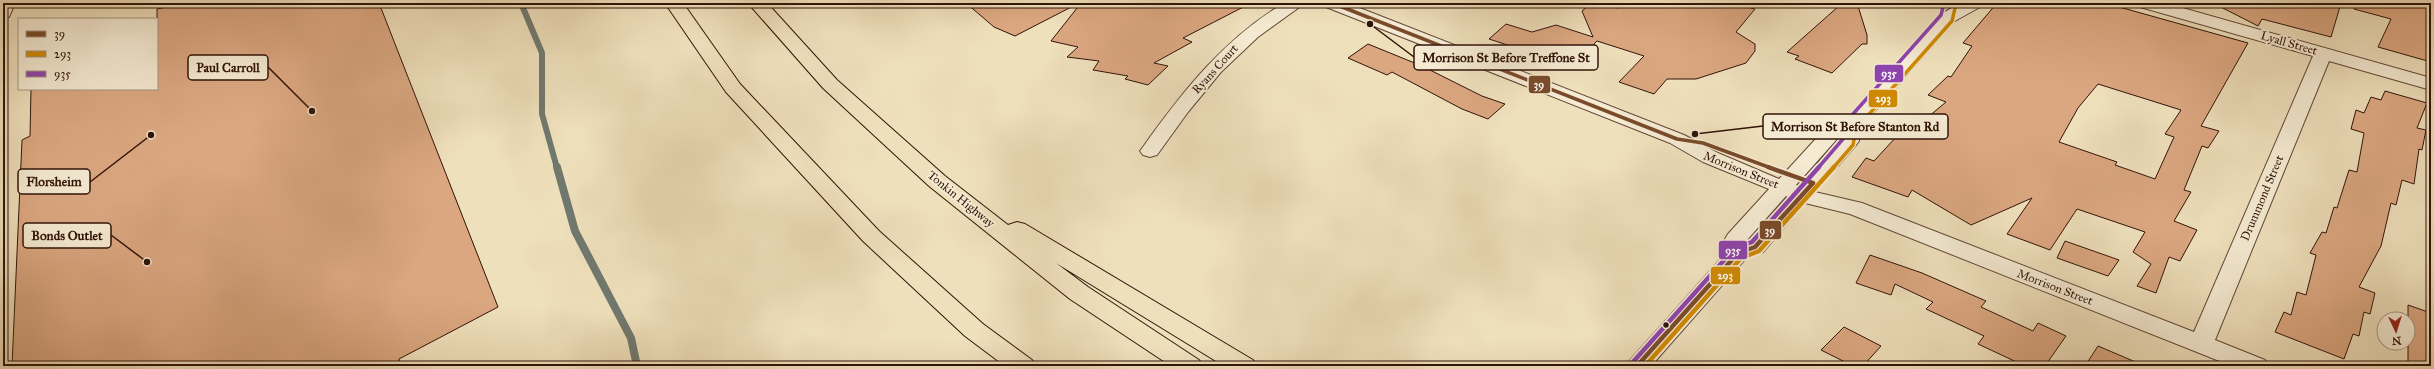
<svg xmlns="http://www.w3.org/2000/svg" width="2434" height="369" font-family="'IM FELL Great Primer',serif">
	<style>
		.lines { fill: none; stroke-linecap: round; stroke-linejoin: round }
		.stream-far1 { stroke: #70796f; stroke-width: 6 }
		.stream { stroke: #70796f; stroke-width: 8 }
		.building { fill: #dba781; stroke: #301308; fill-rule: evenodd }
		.minor-casing { stroke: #604635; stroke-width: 2 }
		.highway-casing { stroke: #301308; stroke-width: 2 }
		.minor { fill: #f5ebd3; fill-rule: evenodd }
		.highway { fill: #efe0bc; fill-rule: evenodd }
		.bus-1-far1-casing { stroke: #f5ebd3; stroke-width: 6 }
		.bus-1-casing { stroke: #f5ebd3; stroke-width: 8 }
		.bus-2-far1-casing { stroke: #f5ebd3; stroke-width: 6 }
		.bus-2-casing { stroke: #f5ebd3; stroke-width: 8 }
		.bus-3-far1-casing { stroke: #f5ebd3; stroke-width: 6 }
		.bus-3-casing { stroke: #f5ebd3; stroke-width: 8 }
		.bus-1-far1 { stroke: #7a4b2a; stroke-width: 3.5 }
		.bus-1 { stroke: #7a4b2a; stroke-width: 4.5 }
		.bus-2-far1 { stroke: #cf8902; stroke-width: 3.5 }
		.bus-2 { stroke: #cf8902; stroke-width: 4.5 }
		.bus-3-far1 { stroke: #8e44ad; stroke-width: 3.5 }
		.bus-3 { stroke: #8e44ad; stroke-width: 4.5 }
		.bus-dot { fill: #301308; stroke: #f5ebd3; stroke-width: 1.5 }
		.labels { text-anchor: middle; stroke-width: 4; stroke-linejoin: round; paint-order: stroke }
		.street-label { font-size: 12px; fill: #301308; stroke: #f5ebd3 }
		.leader { fill: none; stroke: #301308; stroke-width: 1.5 }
		.callout-dot { fill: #301308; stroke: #f5ebd3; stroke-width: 1.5 }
		.callout { fill: #f5ebd3; stroke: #301308; stroke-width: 1.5 }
		.callout-label { font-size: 13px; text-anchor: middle; font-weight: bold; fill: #301308 }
		.line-badge { stroke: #f5ebd3; stroke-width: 1.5 }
		.badge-label { font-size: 11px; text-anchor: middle; font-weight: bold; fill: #fff }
	</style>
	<rect width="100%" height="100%" fill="#efe0bc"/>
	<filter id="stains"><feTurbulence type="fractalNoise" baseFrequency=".005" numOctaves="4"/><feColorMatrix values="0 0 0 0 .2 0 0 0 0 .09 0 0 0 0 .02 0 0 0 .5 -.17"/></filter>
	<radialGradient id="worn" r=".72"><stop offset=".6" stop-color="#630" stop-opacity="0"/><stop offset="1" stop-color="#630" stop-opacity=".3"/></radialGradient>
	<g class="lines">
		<!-- stream-far1 -->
		<polyline class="stream-far1" points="521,3 542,53 542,114 557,168"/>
		<!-- stream -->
		<polyline class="stream" points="557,167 575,231 631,338 637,366"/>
	</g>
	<!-- building -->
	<g class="building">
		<polygon points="184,3 379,3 498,307 399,359 400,366 12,366 22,140 30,136 31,89 157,89 157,9"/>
		<polygon points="966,3 1079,3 1015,36 994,27"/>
		<polygon points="1081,3 1251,3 1183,38 1192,42 1154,63 1168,66 1148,85 1125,79 1128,76 1093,70 1099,61 1067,57 1078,47 1051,41"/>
		<polygon points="1591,3 1601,3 1617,8 1622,3 1732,3 1755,9 1736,32 1755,44 1755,51 1746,63 1696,79 1667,79 1654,94 1619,82 1644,56 1597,41 1572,66 1489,39 1506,24 1532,32 1556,25 1593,37 1582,11"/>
		<path d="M1997 3H2105L2248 43 2201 126 2219 131 2208 148 2202 146 2184 190 2191 192 2174 221 2197 230 2180 261 2169 257 2156 293 2137 286 2151 264 2133 252 2145 232 2077 209 2050 250 2007 234 2032 198 1971 225 1912 190 1908 197 1852 177 1866 158 1874 161 1908 124 1916 127 1946 102 1928 95 1948 76 1951 77 1972 46 1963 43ZM2098 84 2181 110 2165 134 2174 137 2155 179 2115 165 2117 162 2059 142 2078 108Z"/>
		<polygon points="2213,3 2341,3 2331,37 2262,19 2258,26"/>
		<polygon points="2355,3 2431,3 2431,62 2378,47 2391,19 2354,9"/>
		<polygon points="1840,5 1858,6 1867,35 1867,44 1862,44 1832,73 1795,59 1799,56 1787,52"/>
		<polygon points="1368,44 1422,66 1482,96 1505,104 1488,119 1462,109 1392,72 1387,75 1348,58"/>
		<polygon points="2385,91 2427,103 2417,128 2426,130 2422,150 2419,149 2414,184 2402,180 2396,205 2391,203 2381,246 2359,287 2375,293 2370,314 2364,312 2359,336 2353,334 2344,359 2275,332 2284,312 2291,315 2297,292 2306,295 2316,255 2310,253 2322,232 2326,233 2334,207 2337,208 2349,170 2357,172 2364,133 2351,129 2356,110 2364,113 2371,97 2381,100"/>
		<polygon points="2065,241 2119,260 2108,276 2057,258"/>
		<polygon points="1870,255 1922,273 1986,301 1981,307 2033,331 2038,323 2066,336 2045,366 2025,366 1978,344 1984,336 1926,309 1933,302 1895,284 1891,295 1856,283"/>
		<polygon points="2408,305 2431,313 2431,366 2408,366"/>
		<polygon points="1844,327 1881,346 1863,366 1853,366 1821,350"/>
		<polygon points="2098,346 2145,366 2085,366"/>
	</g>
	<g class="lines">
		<!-- minor casing -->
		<g class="minor-casing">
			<g id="minor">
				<polygon points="3,3 15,3 9,17 3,18"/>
				<path d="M1284 3H1305L1258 37 1221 72 1188 112 1157 155 1150 157 1143 155 1140 151 1143 147C1183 91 1224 39 1284 3Z"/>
				<path d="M1323 3H1347L1684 135 1718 153 1779 179 1823 131 1843 123 1941 14 1961 3H1983L1980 7 1953 22 1860 128 1859 141 1856 145 1815 192 1862 203 2194 332 2313 56 2140 7 2137 3H2165L2431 78V90L2329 61 2215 340 2265 360 2268 366H2232L1850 214 1805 203 1763 252 1746 258 1651 366H1625L1727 252 1725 239 1728 234 1769 189 1703 162 1670 143 1326 7ZM1839 138 1798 186 1796 185 1837 139ZM1786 196 1788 197 1747 242V240Z"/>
			</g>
		</g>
		<!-- highway casing -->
		<g class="highway-casing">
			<g id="highway">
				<polygon points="665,3 683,3 740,84 879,231 983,324 1032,360 1036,366 1005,366 965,336 863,241 726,92"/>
				<polygon points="748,3 767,3 837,80 945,176 1008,225 1017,222 1025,224 1253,360 1257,366 1224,366 1056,263 1088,287 1199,360 1203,366 1171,366 1070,299 929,186 823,88"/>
			</g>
		</g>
		<!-- minor -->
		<use href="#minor" class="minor"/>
		<!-- highway -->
		<use href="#highway" class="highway"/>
		<!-- bus-1-far1 casing -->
		<g class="bus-1-far1-casing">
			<polyline id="bus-1-far1" points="1332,3 1677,139 1703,143 1771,168"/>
		</g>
		<!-- bus-1 casing -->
		<g class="bus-1-casing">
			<polyline id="bus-1" points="1637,366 1738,253 1755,247 1813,183 1768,167"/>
		</g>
		<!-- bus-2-far1 casing -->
		<g class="bus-2-far1-casing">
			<polyline id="bus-2-far1" points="1833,168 1853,145 1856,129 1952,21 1956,4"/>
		</g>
		<!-- bus-2 casing -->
		<g class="bus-2-casing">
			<polyline id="bus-2" points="1645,366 1741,258 1759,251 1834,167"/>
		</g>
		<!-- bus-3-far1 casing -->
		<g class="bus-3-far1-casing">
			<polyline id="bus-3-far1" points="1818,168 1843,139 1845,123 1941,15 1944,3"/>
		</g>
		<!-- bus-3 casing -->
		<g class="bus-3-casing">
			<polyline id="bus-3" points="1633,362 1734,249 1752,242 1819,167"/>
		</g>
		<!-- bus-1-far1 -->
		<use href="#bus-1-far1" class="bus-1-far1"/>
		<!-- bus-1 -->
		<use href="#bus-1" class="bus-1"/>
		<!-- bus-2-far1 -->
		<use href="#bus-2-far1" class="bus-2-far1"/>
		<!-- bus-2 -->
		<use href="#bus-2" class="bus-2"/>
		<!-- bus-3-far1 -->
		<use href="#bus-3-far1" class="bus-3-far1"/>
		<!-- bus-3 -->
		<use href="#bus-3" class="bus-3"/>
	</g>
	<!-- markers -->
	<circle class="bus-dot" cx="1666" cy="325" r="3.5"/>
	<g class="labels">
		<!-- street labels -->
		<g class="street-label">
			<text transform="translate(2289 43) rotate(16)" y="4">Lyall Street</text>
			<text transform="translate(1215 69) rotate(-48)" y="4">Ryans Court</text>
			<text transform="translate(1741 170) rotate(22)" y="4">Morrison Street</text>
			<text transform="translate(2262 198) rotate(-67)" y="4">Drummond Street</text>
			<text transform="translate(961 199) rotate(39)" y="4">Tonkin Highway</text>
			<text transform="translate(2055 287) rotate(21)" y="4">Morrison Street</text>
		</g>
	</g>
	<!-- callouts -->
	<path class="leader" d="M1370 24L1414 57M312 111L268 67M1695 134L1763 126M151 135L90 182M147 262L111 235"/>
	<g class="callout-dot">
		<circle cx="1370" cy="24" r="4"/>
		<circle cx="312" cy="111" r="4"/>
		<circle cx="1695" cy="134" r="4"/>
		<circle cx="151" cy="135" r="4"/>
		<circle cx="147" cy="262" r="4"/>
	</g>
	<g class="callout">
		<rect x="1414" y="45" width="184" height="25" rx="4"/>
		<rect x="188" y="55" width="80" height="25" rx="4"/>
		<rect x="1763" y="114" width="185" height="25" rx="4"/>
		<rect x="18" y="169" width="72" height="25" rx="4"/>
		<rect x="23" y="223" width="88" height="25" rx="4"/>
	</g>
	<g class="callout-label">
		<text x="1506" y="62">Morrison St Before Treffone St</text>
		<text x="228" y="72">Paul Carroll</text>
		<text x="1855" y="131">Morrison St Before Stanton Rd</text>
		<text x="54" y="186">Florsheim</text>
		<text x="67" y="240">Bonds Outlet</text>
	</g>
	<g class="line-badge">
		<rect x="1874" y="64" width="30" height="19" rx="4" fill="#8e44ad"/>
		<rect x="1528" y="75" width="23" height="19" rx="4" fill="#7a4b2a"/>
		<rect x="1868" y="89" width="30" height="19" rx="4" fill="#cf8902"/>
		<rect x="1759" y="220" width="23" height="20" rx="4" fill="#7a4b2a"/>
		<rect x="1718" y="240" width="30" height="20" rx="4" fill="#8e44ad"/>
		<rect x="1710" y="266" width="31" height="19" rx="4" fill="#cf8902"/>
	</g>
	<g class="badge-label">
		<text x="1889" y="77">935</text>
		<text x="1539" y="88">39</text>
		<text x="1883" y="102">293</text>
		<text x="1770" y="234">39</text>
		<text x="1733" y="254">935</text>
		<text x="1725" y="279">293</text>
	</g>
	<!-- margin -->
	<rect width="2434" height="369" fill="none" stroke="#efe0bc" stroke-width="16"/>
	<rect x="4" y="4" width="2426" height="361" fill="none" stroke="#301308" stroke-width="2"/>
	<rect x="8" y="8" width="2418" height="353" fill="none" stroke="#301308"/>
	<!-- legend -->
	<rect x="18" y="18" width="140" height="72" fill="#f5ebd3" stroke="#a69582"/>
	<rect x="26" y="31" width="20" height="6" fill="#7a4b2a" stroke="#a69582"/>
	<text x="54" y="38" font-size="12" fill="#301308">39</text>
	<rect x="26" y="51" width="20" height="6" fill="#cf8902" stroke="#a69582"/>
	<text x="54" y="58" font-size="12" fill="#301308">293</text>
	<rect x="26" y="71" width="20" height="6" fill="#8e44ad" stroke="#a69582"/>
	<text x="54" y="78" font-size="12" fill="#301308">935</text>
	<!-- north arrow -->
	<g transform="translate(2396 331) rotate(176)"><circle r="19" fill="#f5ebd3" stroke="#a69582"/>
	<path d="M0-3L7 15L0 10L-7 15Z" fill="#8f2418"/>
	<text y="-6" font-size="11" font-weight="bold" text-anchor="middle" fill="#301308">N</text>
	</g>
	<rect width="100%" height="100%" filter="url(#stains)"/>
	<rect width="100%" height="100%" fill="url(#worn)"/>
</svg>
